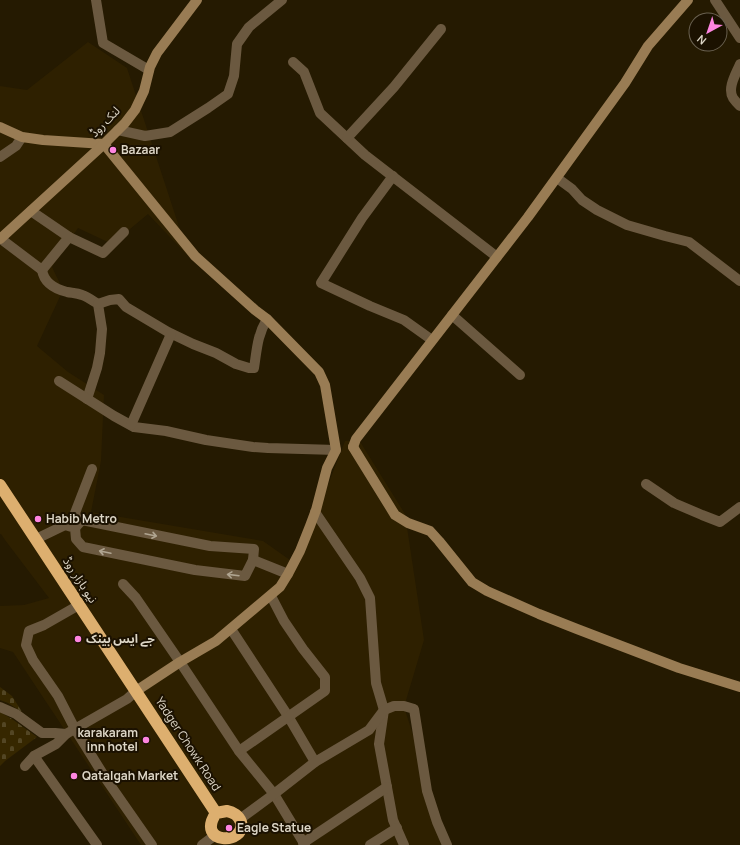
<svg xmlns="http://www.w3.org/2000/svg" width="740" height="845" font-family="Manrope,'Noto Sans Arabic',sans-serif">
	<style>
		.built { fill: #2e2000 }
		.cemetery { fill: url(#cemetery-stones) }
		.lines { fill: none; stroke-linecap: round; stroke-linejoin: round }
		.street { stroke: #6b5940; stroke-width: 10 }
		.secondary { stroke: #997c54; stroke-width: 10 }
		.highway { stroke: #ddaf6f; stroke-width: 12 }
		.oneway { stroke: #afa490 }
		.poi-dot { fill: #fe85e0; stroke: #1b1100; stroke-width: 1.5 }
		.labels { text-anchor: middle; stroke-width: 4; stroke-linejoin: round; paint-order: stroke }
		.street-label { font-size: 12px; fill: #ddd6c6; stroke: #1b1100 }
		.poi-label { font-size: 12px; font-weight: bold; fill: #ddd6c6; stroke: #1b1100; text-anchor: start }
	</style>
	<defs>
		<pattern id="cemetery-stones" width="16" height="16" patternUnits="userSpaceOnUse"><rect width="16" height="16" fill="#362700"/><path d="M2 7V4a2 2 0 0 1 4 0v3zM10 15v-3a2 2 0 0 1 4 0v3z" fill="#534624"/></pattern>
	</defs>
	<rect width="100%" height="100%" fill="#251a01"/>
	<!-- built -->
	<polygon class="built" points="88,42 127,68 189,257 148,214 112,244 78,228 52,267 63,290 37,346 68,372 104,395 101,461 91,512 263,541 297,565 345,441 359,440 405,514 424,640 404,707 449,845 141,845 13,652 0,648 0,606 24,605 49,598 5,540 1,534 0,534 0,86 27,90"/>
	<!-- cemetery -->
	<g class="cemetery">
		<polygon points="0,687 12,696 22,712 8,703 0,700"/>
		<polygon points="0,712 12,719 37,737 5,761 0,766"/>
	</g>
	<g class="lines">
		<!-- street -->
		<g class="street">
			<polyline points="96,0 103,43 149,70"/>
			<polyline points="715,0 740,38"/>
			<polyline points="293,62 304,72 320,113 365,155 497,257"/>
			<path d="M740 64C736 74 727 88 733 98 735 101 738 104 740 106"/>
			<polyline points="118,130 145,136 170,132 208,108 228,94 234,76 237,44 249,27 282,0"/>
			<polyline points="347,138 394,87 441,29"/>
			<polyline points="0,157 16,146 22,137"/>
			<polyline points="393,176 362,218 321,283 370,306 404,320 432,340"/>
			<polyline points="557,178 572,189 582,200 597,210 627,225 665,236 689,242 740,281"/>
			<polyline points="69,237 103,253 124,232"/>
			<polyline points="1,239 42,270 69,237 31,211"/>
			<path d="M42 270C44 283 55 289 67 292 72 293 77 293 82 295 88 297 93 301 98 304L102 329 100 353 97 368 87 399"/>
			<path d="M98 304 110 300 119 299 126 307 168 332 193 344 216 353 236 364 249 368H254C257 349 257 336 267 319"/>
			<polyline points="452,315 520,375"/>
			<polyline points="59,381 114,416 134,427 166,431 206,440 253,447 268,448 336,450"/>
			<polyline points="131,425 171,334"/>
			<polyline points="646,484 674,503 702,515 720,522 740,507"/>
			<polyline points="315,512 360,578 370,598 376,683 384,710 379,744 393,820 404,845"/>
			<polyline points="82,520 77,519 75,513 92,469"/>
			<polyline points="75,528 82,520 210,546 254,549 253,560"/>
			<polyline points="36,539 65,525 75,528 76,539 83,547 195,570 245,576 253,560 288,574"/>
			<polyline points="123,584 136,598 180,662 239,751 274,794 305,845"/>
			<polyline points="79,605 44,625 29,631 26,645 33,660 58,696 75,729 106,779 152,845"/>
			<polyline points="231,629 288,716 315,762"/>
			<polyline points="0,707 16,714 42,733 55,733 66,734"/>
			<polyline points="239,751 325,691 325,677 303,649 284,621 271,596"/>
			<polyline points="34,756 97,845"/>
			<polyline points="25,766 34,756 56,744 66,734 127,699 136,691"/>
			<polyline points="240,819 274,794 315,762 369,730 384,710 394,706 404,706 414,709 427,791 437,822 447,845"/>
			<polyline points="303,843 387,787"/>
			<polyline points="202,845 214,836"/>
			<polyline points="370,845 397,828"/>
		</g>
		<!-- secondary -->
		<g class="secondary">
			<polyline points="0,127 22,137 43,140 104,144 195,256 255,310 267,319 319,372 325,385 336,450 327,468 316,510 310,526 300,551 288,574 280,587 216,641 180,662 136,691"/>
			<polyline points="0,239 104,144 125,123 135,110 144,91 150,67 157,53 197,0"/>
			<polyline points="353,447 356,439 528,217 625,83 648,46 688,0"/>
			<polyline points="353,447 395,515 408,523 430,531 439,541 472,582 487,591 539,614 577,629 679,668 740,687"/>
		</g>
		<!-- highway -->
		<g class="highway">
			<polyline points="0,485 216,813"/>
			<path d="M227 811C233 812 239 816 241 822 247 845 195 845 216 813Z"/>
		</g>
	</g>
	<!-- one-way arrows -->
	<defs><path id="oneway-shaft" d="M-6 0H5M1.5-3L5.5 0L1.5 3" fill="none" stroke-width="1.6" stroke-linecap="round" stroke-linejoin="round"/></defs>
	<g class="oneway">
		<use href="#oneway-shaft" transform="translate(151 535) rotate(12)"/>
		<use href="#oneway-shaft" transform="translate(105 552) rotate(-168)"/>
		<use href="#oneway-shaft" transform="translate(233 575) rotate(-173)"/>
	</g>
	<!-- markers -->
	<g class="poi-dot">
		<circle cx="113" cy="150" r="4"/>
		<circle cx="38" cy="519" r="4"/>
		<circle cx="78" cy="639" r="4"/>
		<circle cx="146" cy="740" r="4"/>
		<circle cx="74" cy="776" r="4"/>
		<circle cx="229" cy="828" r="4"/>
	</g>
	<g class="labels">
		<!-- street labels -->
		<g class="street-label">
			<text transform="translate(105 122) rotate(-46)" y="4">لنک روڈ</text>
			<text transform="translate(80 580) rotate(57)" y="4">نیو بازار روڈ</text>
			<text transform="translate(188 744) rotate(57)" y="4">Yadger Chowk Road</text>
		</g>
		<!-- poi labels -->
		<g class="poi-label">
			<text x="121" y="154">Bazaar</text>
			<text x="46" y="523">Habib Metro</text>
			<text x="86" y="643">جے ایس بینک</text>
			<text x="138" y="737" text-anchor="end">karakaram<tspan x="138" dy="14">inn hotel</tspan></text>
			<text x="82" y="780">Qatalgah Market</text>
			<text x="237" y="832">Eagle Statue</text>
		</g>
	</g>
	<!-- north arrow -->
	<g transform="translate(708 32) rotate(220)"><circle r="19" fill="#1b1100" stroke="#69604f"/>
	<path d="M0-3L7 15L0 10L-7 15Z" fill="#fe85e0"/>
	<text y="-6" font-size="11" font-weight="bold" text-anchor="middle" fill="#ddd6c6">N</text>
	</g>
</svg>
